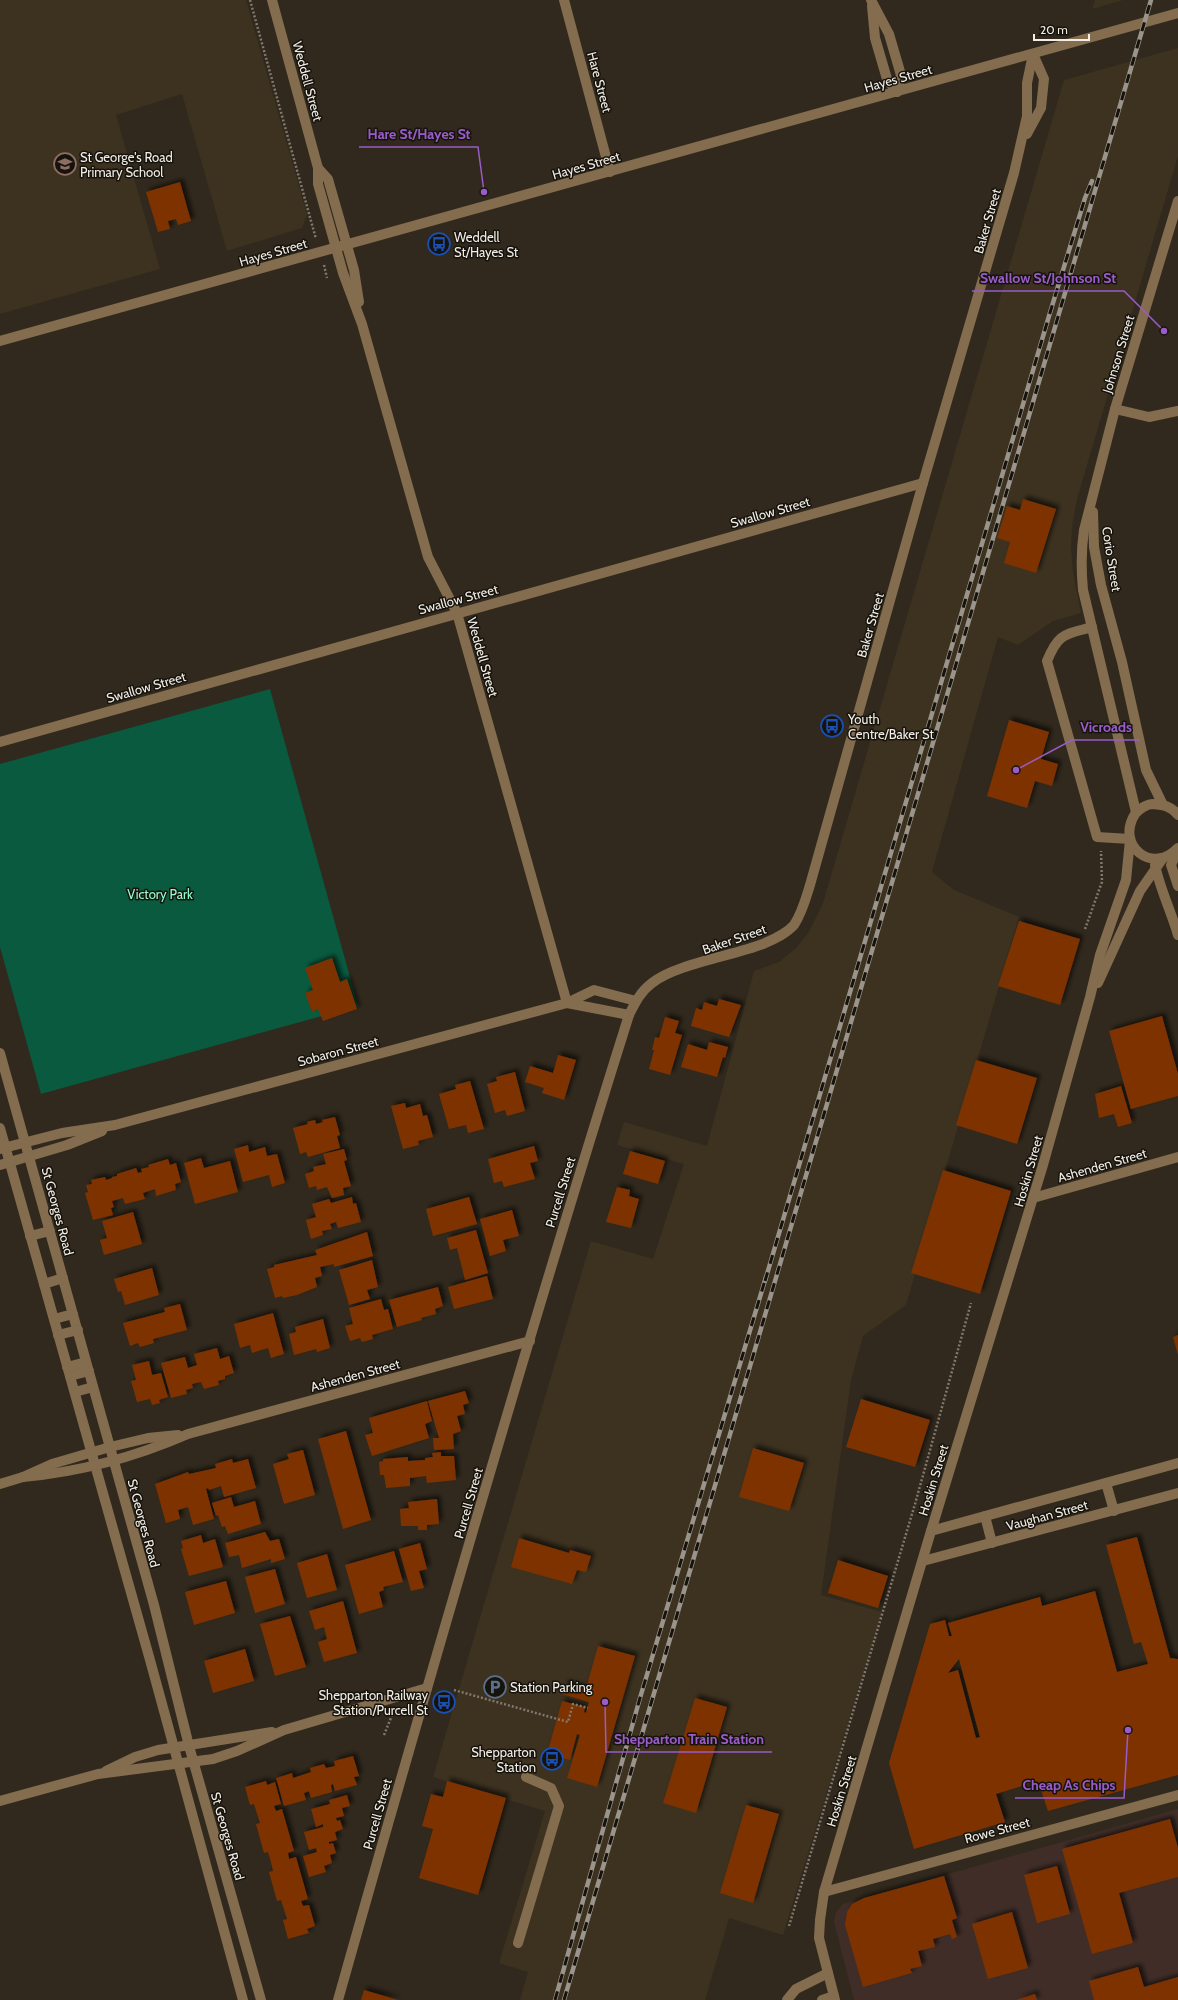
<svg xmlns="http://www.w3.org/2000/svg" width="1178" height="2000" font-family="Cabin,sans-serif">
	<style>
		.commercial { fill: #402d27 }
		.built { fill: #3d3220 }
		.green { fill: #095a3f }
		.building { fill: #7d3300; fill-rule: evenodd; filter: url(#shadow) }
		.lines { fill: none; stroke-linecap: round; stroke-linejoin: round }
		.path { stroke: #80796f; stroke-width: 2.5; stroke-dasharray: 2 2; stroke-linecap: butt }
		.minor { stroke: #846c4e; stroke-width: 10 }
		.rail-casing { stroke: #9a948a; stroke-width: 4.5 }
		.rail { stroke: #16130d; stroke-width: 3; stroke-dasharray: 9; stroke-linecap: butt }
		.labels { text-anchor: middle; stroke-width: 3; stroke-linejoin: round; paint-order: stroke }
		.street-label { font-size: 13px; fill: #f2ede5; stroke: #16130d }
		.poi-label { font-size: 13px; fill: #f2ede5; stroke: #16130d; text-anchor: start }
		.park-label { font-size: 13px; fill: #94fcce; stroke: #16130d }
		.leader { fill: none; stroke: #995cc8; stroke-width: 1.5 }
		.callout-dot { fill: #995cc8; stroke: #16130d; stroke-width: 1.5 }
		.callout-label { font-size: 14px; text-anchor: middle; font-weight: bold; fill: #995cc8; stroke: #16130d; stroke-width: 3; stroke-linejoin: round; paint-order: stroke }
	</style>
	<defs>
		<filter id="shadow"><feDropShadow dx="3.5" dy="-3.5" stdDeviation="2" flood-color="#0009"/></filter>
	</defs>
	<rect width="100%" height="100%" fill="#31291d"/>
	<!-- commercial -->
	<polygon class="commercial" points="1178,1809 1178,2000 854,2000 834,1922 836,1912 843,1904"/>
	<!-- built -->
	<g class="built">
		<polygon points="0,0 246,0 307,214 302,228 227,251 182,94 116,115 160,269 0,314"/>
		<polygon points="1095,0 1123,0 1092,9"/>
		<polygon points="1178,48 1178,156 1077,499 1072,527 1071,548 1073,573 1081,613 1053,621 1018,645 998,637 932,872 954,890 1019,917 906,1305 863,1336 851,1380 821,1595 882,1612 783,1935 729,1918 705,2000 520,2000 528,1972 499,1963 545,1811 433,1777 591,1241 653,1259 684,1164 617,1145 624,1122 707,1146 754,971 779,962 796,948 809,932 823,903 1064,80"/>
	</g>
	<!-- green -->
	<polygon class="green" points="270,689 358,1006 41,1094 0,947 0,764"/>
	<!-- building -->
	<g class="building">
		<polygon points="180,182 191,221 178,225 176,219 168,221 170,229 158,232 146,192"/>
		<polygon points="1023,499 1056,509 1036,573 1004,563 1010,542 997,538 1007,506 1020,510"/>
		<polygon points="1009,720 1049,732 1041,759 1058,764 1052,786 1035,781 1027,808 987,796"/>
		<polygon points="1019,921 1080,939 1060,1005 998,986"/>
		<polygon points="332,958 340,982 347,979 357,1009 323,1021 318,1009 312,1012 305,993 313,990 305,968"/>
		<polygon points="719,999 741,1005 729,1037 691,1026 696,1008 702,1010 704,1002 717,1006"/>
		<polygon points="1162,1016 1178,1074 1178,1096 1131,1109 1109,1031"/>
		<polygon points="665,1017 679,1021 675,1033 682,1035 670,1075 649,1069 654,1050 652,1050 655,1037 659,1038"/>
		<polygon points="709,1042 728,1047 725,1058 723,1057 717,1077 681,1067 688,1044 707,1050"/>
		<polygon points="558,1055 576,1060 564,1100 542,1093 544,1088 525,1082 530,1066 553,1073"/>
		<polygon points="976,1060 1037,1078 1017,1144 956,1125"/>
		<polygon points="515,1072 525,1111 507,1116 505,1110 495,1113 487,1084 497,1081 496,1077"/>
		<polygon points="470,1081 484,1129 468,1133 466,1125 449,1129 439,1094 456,1089 455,1085"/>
		<polygon points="1121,1086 1132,1123 1118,1127 1114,1114 1099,1118 1095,1094"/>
		<polygon points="405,1103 406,1108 420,1104 423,1116 427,1115 433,1137 418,1141 419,1145 403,1149 391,1106"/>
		<polygon points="335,1117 340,1135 337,1136 340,1148 308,1157 306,1152 300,1154 293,1128 308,1124 307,1122 315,1120 316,1124 323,1122 322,1120"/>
		<polygon points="248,1145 249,1152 265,1147 267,1156 277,1154 285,1183 272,1187 269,1175 243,1182 234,1149"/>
		<polygon points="534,1146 538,1161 530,1163 535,1179 504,1187 502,1181 494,1183 488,1159"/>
		<polygon points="344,1149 347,1160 344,1161 351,1186 343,1188 344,1195 332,1198 327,1187 317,1190 316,1186 309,1188 305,1174 314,1171 313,1167 326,1164 323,1154"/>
		<polygon points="630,1151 665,1161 658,1184 623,1174"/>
		<polygon points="201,1158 204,1168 230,1161 238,1192 195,1204 184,1163"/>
		<polygon points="168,1159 170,1165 176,1163 181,1182 175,1184 176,1190 156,1196 155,1189 143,1193 145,1199 125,1204 123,1198 112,1201 114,1207 111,1208 113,1215 93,1220 85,1193 88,1192 86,1185 92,1184 91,1180 105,1177 106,1180 112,1178 112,1177 117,1176 117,1174 136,1168 138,1173 142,1172 141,1169 149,1167 148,1165"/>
		<polygon points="943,1170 1011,1191 980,1294 911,1273"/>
		<polygon points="617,1187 630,1190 629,1196 639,1199 631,1228 606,1222"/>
		<polygon points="352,1197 353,1204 356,1203 361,1222 338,1228 336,1222 330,1224 332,1229 322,1231 323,1235 311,1239 306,1220 316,1217 312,1204 329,1199 331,1203"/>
		<polygon points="469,1197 477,1224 433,1236 426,1209"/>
		<polygon points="512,1210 519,1236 503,1240 506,1251 490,1256 480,1219"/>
		<polygon points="133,1212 142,1244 104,1255 100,1240 107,1238 102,1221"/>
		<polygon points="476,1230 488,1273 465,1280 457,1248 450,1250 447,1238"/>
		<polygon points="367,1232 373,1256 334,1267 334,1264 320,1267 322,1276 315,1278 317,1287 297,1295 283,1298 282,1296 275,1298 267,1269 274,1267 274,1265 317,1255 315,1250"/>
		<polygon points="372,1260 378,1287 367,1290 370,1299 349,1305 339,1270"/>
		<polygon points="152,1268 159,1295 125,1305 121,1291 118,1292 114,1279"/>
		<polygon points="487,1276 493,1299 454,1309 448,1287"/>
		<polygon points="438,1287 443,1306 435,1309 436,1314 421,1318 422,1320 397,1327 389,1300"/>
		<polygon points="381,1299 384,1310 388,1309 393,1329 372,1335 373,1339 362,1342 360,1338 350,1341 345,1326 353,1324 349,1308"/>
		<polygon points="180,1304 187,1330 153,1339 154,1343 140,1347 138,1343 130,1346 123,1323 165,1312 164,1308"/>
		<polygon points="273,1313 284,1354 271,1358 268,1348 252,1353 250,1345 240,1348 234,1324"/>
		<polygon points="323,1319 330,1348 317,1352 316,1349 294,1355 289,1334 296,1332 295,1327"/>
		<polygon points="1178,1335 1178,1355 1173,1337"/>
		<polygon points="217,1348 220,1359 229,1356 234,1373 225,1376 225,1379 218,1381 219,1385 204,1389 201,1382 192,1384 193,1388 186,1390 187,1394 171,1398 161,1363 185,1357 188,1368 197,1365 194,1354"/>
		<polygon points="149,1361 152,1375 161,1373 168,1397 159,1400 160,1403 152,1405 150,1399 137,1402 131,1381 136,1380 132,1365"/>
		<polygon points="465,1391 469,1403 463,1405 465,1414 457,1416 461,1431 453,1434 454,1449 434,1450 433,1438 439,1438 428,1401"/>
		<polygon points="861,1399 930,1420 915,1467 846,1447"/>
		<polygon points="427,1401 432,1421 425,1424 429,1438 372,1456 365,1435 373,1433 369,1418"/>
		<polygon points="346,1431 371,1520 343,1529 318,1439"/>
		<polygon points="753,1448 804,1463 789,1511 739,1497"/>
		<polygon points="303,1450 315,1495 284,1504 273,1464 289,1459 287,1454"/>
		<polygon points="441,1452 441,1456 454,1456 456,1480 427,1483 426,1476 410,1478 410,1486 386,1488 384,1475 380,1475 379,1462 383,1461 383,1459 408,1457 408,1461 425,1460 425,1458 433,1457 432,1453"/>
		<polygon points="232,1459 233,1463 248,1459 256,1488 224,1497 221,1486 209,1490 208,1488 206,1489 214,1519 193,1525 188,1507 178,1510 180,1519 166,1523 155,1484 188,1472 189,1474 216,1468 215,1464"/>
		<polygon points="231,1497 234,1507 255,1501 261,1524 228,1534 225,1526 222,1527 218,1515 216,1516 212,1503"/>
		<polygon points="437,1499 439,1524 427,1525 427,1530 418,1530 418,1526 401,1526 400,1509 409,1508 408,1502"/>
		<polygon points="265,1532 270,1541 279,1539 285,1559 271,1563 271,1559 242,1568 239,1555 229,1557 225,1543"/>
		<polygon points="201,1535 203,1543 215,1539 223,1567 189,1576 181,1549 183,1548 181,1541"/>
		<path d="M1137 1537 1170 1658 1178 1659V1775L1048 1811 1038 1781 996 1794 1005 1822 914 1849 889 1763 930 1624 945 1620 949 1636H952L948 1623 1040 1597 1042 1606 1095 1591 1117 1672 1148 1664 1141 1642 1134 1644 1106 1545ZM959 1659 980 1737 976 1738 958 1670 948 1673Z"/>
		<polygon points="519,1538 569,1553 570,1550 591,1556 586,1572 577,1570 572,1584 511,1567"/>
		<polygon points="420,1543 427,1569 419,1571 424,1588 411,1591 399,1549"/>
		<polygon points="394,1551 403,1582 383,1587 384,1590 379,1592 383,1607 359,1614 345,1565"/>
		<polygon points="327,1554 337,1590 307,1598 297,1563"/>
		<polygon points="838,1560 888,1576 878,1608 828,1593"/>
		<polygon points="275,1569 285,1604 255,1613 245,1577"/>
		<polygon points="226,1581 235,1613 194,1625 185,1592"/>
		<polygon points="343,1601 357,1653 324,1662 318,1642 327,1639 324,1627 315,1630 309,1611"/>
		<polygon points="290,1616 306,1667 275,1676 260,1624"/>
		<polygon points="598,1646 635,1656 597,1787 567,1778 580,1735 577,1734 570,1760 547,1754 562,1701 585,1707 584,1712 586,1713 589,1702 562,1694 565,1683 586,1689"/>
		<polygon points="245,1649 254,1681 213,1693 204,1661"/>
		<polygon points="695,1698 727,1707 696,1813 663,1803"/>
		<polygon points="353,1756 359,1776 354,1777 357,1785 335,1791 333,1784 331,1785 332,1792 311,1798 309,1791 307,1792 304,1793 306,1800 284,1806 276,1778 292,1773 293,1778 311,1772 310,1768 324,1764 326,1768 335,1766 334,1761"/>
		<polygon points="266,1781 267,1785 275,1782 281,1804 274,1806 276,1811 282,1809 294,1851 288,1853 289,1859 296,1857 308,1899 301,1901 303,1906 309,1905 315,1926 307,1929 309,1933 288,1939 283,1920 287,1919 281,1900 277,1901 269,1872 273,1871 271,1862 268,1852 264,1853 256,1824 260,1823 254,1804 250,1805 245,1787"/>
		<polygon points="447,1781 506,1798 478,1895 419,1878 433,1829 422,1826 431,1794 443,1797"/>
		<polygon points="347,1795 350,1806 342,1808 344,1816 336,1818 337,1821 340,1820 343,1829 335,1832 337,1840 329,1842 329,1844 333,1843 336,1853 330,1855 332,1863 324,1866 326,1872 309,1877 303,1856 317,1852 316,1848 309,1850 304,1832 323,1827 323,1824 316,1827 311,1809 330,1804 329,1800"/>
		<polygon points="746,1805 779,1814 753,1903 720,1893"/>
		<polygon points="1170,1819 1178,1848 1178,1877 1119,1893 1133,1943 1092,1954 1062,1849"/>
		<polygon points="1057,1866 1070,1914 1037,1923 1024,1875"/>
		<polygon points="944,1876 957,1918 952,1920 957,1937 952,1939 950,1934 933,1939 935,1947 918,1951 922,1966 910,1969 912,1973 863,1987 845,1925 847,1912 852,1904 864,1898"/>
		<polygon points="1012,1912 1028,1968 988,1979 972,1924"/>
		<polygon points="1138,1967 1144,1987 1178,1977 1178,2000 1094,2000 1089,1981"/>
		<polygon points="364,1990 398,2000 361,2000"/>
		<polygon points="1035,1994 1037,2000 1016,2000"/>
	</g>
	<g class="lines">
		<!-- path -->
		<g class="path">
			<polyline points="250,0 316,239"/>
			<polyline points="324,265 327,278"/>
			<polyline points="1085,929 1102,882 1101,851"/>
			<polyline points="454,1690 568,1722 573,1704 588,1708"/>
			<polyline points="384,1735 393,1713"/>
			<polyline points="789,1926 915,1504 971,1303"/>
		</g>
		<!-- minor -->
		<g class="minor">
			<polyline points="272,0 318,168 318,184 343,273 362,324 428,557 457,613 567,1003"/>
			<polyline points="564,0 610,172"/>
			<polyline points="871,0 889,34 901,75 897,92"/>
			<polyline points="872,6 875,38 887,79 897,92"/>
			<polyline points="1027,134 1041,108 1044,79 1033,54"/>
			<polyline points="318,168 328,179 354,270 359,302"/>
			<polyline points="0,341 1178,13"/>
			<polyline points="1115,409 1149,417 1178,411"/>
			<polyline points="1093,512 1094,547 1101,585 1122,662 1146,770 1163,805"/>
			<path d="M1092 627C1065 635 1059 632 1047 661L1097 837 1130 839"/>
			<polyline points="0,742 923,483"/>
			<path d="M1136 812 1083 590C1081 569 1081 550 1084 530L1115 409 1178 201"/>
			<path d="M1178 815C1171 806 1164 805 1153 804 1147 804 1139 809 1135 814 1115 846 1153 875 1178 848"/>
			<polyline points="1178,850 1171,865 1178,886"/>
			<path d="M1155 865C1160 889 1171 911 1178 935"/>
			<polyline points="1098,983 1140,891 1163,858"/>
			<polyline points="567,1003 629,1015"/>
			<polyline points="0,1053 154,1605 189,1746 261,2000"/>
			<polyline points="0,1128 150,1660 243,2000"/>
			<polyline points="0,1149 62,1133 115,1125 567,1003 594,990 636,1001"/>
			<polyline points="0,1165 67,1145 102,1131"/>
			<polyline points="1033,1198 1178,1157"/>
			<polyline points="30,1236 50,1231"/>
			<polyline points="44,1284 63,1278"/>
			<polyline points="54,1319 73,1314"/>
			<polyline points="58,1335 78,1330"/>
			<polyline points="67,1367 86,1362"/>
			<polyline points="70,1376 89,1371"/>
			<polyline points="75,1392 93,1387"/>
			<path d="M23 1477C81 1472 135 1457 188 1434L530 1341"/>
			<polyline points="1106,1483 1114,1511"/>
			<polyline points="0,1484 23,1477 52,1464 110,1447 148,1438 178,1435"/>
			<polyline points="985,1516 992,1543"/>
			<polyline points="931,1531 1178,1463"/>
			<polyline points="923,1561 1178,1493"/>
			<polyline points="106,1771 135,1757 158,1750 272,1732"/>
			<polyline points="0,1801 98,1774 213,1759 237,1751 284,1730 427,1688"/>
			<polyline points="824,1892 1178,1795"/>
			<polyline points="518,1943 559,1806 551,1788 526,1777"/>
			<path d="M338 2000C431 1671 526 1342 629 1015 635 1003 640 992 652 983 676 964 732 956 763 944 774 939 786 934 794 925 802 913 806 898 810 885L923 483 1014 173 1027 116V83L1033 54"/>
			<polyline points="787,2000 796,1989 828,1973"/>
			<polyline points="822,2000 834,1996"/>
			<polyline points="835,2000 819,1938 820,1920 824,1892 931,1531 1043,1165 1090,997 1100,955 1126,880 1130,840"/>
		</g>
		<!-- rail casing -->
		<g class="rail-casing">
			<g id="rail">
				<polyline points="765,1281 1049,316 1085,198 1092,181"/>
				<polyline points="555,2000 640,1698 766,1277"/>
				<polyline points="564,2000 1151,0"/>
			</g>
		</g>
		<!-- rail -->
		<use href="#rail" class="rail"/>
	</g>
	<!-- icons -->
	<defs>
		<g id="school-ring" transform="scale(1.15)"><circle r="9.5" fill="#16130d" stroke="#8d6e63" stroke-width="1.5"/><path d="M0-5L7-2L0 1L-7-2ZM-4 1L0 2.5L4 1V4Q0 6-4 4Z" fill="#8d6e63"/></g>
		<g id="bus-ring" transform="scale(1.15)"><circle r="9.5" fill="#16130d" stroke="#1a4fb4" stroke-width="1.5"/><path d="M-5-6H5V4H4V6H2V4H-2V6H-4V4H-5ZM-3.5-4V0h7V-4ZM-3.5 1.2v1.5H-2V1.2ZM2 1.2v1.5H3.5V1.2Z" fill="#1a4fb4"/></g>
		<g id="parking-ring" transform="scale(1.15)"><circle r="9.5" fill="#16130d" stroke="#5c6f8a" stroke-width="1.5"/><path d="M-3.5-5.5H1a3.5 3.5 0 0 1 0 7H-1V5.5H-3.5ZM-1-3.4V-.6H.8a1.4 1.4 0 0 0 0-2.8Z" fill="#5c6f8a"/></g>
	</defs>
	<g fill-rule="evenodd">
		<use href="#school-ring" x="65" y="164"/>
		<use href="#bus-ring" x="439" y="244"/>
		<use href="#bus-ring" x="832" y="726"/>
		<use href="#parking-ring" x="495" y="1687"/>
		<use href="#bus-ring" x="444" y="1702"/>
		<use href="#bus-ring" x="552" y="1759"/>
	</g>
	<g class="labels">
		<!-- street labels -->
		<g class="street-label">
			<text transform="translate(898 78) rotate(-16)" y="5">Hayes Street</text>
			<text transform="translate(308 81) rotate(75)" y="5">Weddell Street</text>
			<text transform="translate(600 82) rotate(75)" y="5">Hare Street</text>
			<text transform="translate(586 165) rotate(-16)" y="5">Hayes Street</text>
			<text transform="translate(987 221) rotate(-74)" y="5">Baker Street</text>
			<text transform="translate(273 252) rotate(-16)" y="5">Hayes Street</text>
			<text transform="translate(1118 354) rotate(-73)" y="5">Johnson Street</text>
			<text transform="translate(770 512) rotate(-16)" y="5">Swallow Street</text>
			<text transform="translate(1112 559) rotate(81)" y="5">Corio Street</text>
			<text transform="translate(458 599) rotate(-15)" y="5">Swallow Street</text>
			<text transform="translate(870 625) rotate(-74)" y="5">Baker Street</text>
			<text transform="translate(483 657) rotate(74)" y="5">Weddell Street</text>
			<text transform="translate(146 687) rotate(-16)" y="5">Swallow Street</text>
			<text transform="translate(734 939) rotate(-19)" y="5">Baker Street</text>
			<text transform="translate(338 1051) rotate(-15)" y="5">Sobaron Street</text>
			<text transform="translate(1102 1165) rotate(-16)" y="5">Ashenden Street</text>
			<text transform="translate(1028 1171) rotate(-74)" y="5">Hoskin Street</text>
			<text transform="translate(560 1192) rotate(-73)" y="5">Purcell Street</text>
			<text transform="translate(58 1211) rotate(75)" y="5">St Georges Road</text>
			<text transform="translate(355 1375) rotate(-15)" y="5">Ashenden Street</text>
			<text transform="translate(933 1480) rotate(-73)" y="5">Hoskin Street</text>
			<text transform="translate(468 1503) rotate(-74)" y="5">Purcell Street</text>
			<text transform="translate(1047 1515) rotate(-15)" y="5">Vaughan Street</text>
			<text transform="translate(144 1523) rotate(75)" y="5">St Georges Road</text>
			<text transform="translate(841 1791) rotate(-73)" y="5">Hoskin Street</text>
			<text transform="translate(377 1814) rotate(-74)" y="5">Purcell Street</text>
			<text transform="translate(997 1830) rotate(-15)" y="5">Rowe Street</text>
			<text transform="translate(228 1836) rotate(74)" y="5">St Georges Road</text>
		</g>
		<!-- poi labels -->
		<g class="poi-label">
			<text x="80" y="162">St George's Road<tspan x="80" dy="15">Primary School</tspan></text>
			<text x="454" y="242">Weddell<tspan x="454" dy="15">St/Hayes St</tspan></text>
			<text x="848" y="724">Youth<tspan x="848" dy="15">Centre/Baker St</tspan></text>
			<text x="510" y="1692">Station Parking</text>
			<text x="428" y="1700" text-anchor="end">Shepparton Railway<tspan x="428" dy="15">Station/Purcell St</tspan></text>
			<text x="536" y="1757" text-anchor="end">Shepparton<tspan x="536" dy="15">Station</tspan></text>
		</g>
		<!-- park labels -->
		<g class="park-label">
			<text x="160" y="899">Victory Park</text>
		</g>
	</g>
	<!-- callouts -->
	<path class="leader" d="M484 192L478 147H359M1164 331L1124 291H972M1016 770L1072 740H1140M605 1702L606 1752H772M1128 1730L1124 1798H1015"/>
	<g class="callout-dot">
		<circle cx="484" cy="192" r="4"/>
		<circle cx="1164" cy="331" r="4"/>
		<circle cx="1016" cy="770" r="4"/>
		<circle cx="605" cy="1702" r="4"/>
		<circle cx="1128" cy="1730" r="4"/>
	</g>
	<g class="callout-label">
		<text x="419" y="139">Hare St/Hayes St</text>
		<text x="1048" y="283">Swallow St/Johnson St</text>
		<text x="1106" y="732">Vicroads</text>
		<text x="689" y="1744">Shepparton Train Station</text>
		<text x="1069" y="1790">Cheap As Chips</text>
	</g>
	<!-- scale -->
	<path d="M1034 34v6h55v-6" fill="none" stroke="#f2ede5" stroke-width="2"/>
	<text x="1040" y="34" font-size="12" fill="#f2ede5" stroke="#16130d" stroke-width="3" paint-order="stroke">20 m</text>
</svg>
